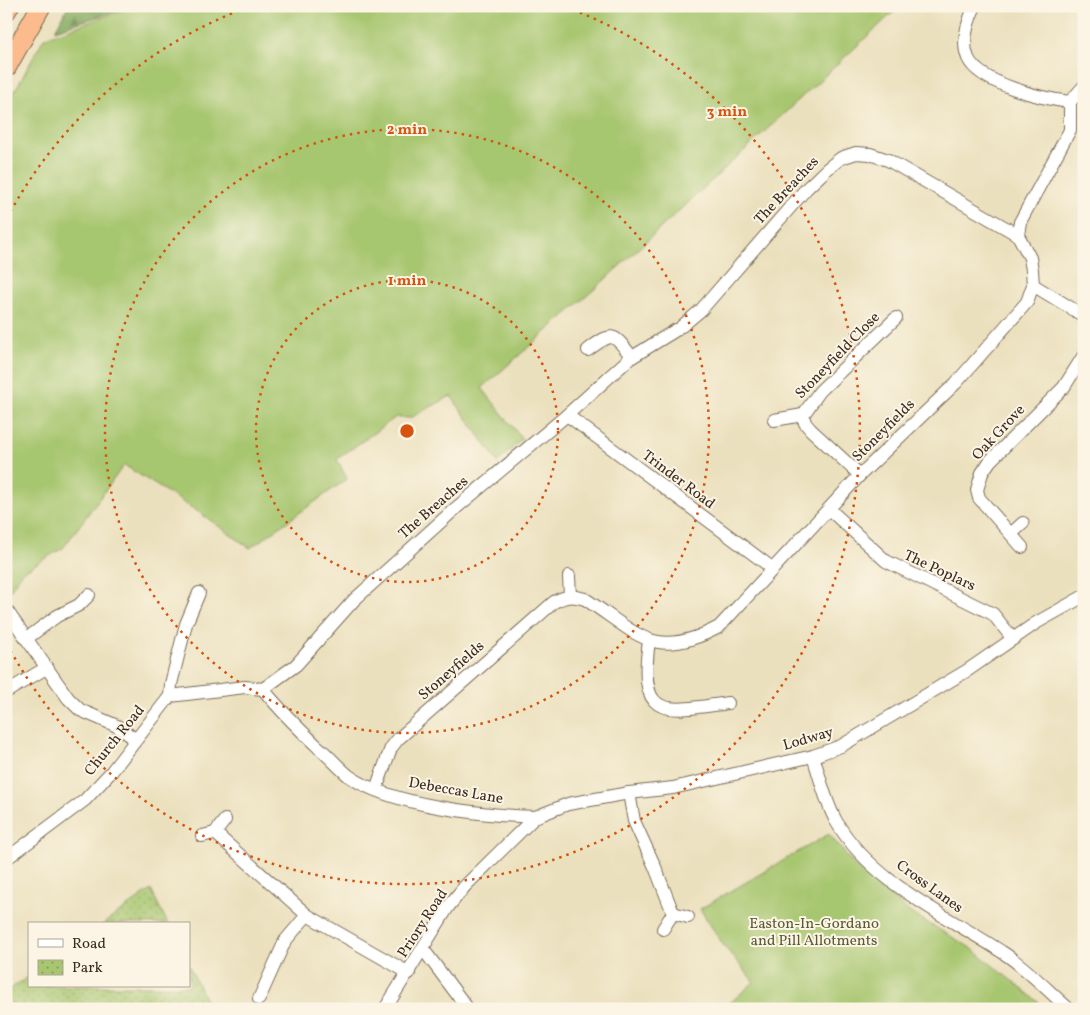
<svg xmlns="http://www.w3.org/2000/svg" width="1090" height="1015" font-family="Vollkorn,serif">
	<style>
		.green { fill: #a7c66f; stroke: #717846 }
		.forest { fill: url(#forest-firs); stroke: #606a40 }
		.park { fill: url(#park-dots); stroke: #717846 }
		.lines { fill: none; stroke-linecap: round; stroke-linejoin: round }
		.minor-casing { stroke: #796a56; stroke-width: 14 }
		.highway-casing { stroke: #796a56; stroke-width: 21 }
		.minor { stroke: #fff; stroke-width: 12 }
		.highway { stroke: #fbbb8d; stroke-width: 19 }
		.ring { fill: none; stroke: #d7540e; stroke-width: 2.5; stroke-dasharray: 2.5 5 }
		.labels { text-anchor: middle; stroke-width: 4; stroke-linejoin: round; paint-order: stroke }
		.street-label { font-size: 15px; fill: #3b2a1e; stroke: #fcf5e5 }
		.park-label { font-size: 15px; fill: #5b5936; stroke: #fcf5e5 }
		.centre { fill: #d7540e; stroke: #fcf5e5; stroke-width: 2.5 }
		.ring-label { font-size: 15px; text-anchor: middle; font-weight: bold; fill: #d7540e; stroke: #fcf5e5; stroke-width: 4; stroke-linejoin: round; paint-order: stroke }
	</style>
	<defs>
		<pattern id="forest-firs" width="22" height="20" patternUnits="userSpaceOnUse" patternTransform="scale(1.25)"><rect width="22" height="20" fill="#85ab62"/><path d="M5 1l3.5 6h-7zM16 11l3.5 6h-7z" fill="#6e8b50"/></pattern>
		<pattern id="park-dots" width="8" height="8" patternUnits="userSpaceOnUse" patternTransform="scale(1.25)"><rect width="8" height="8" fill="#a7c66f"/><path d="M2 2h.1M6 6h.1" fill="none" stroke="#89a15b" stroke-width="1.8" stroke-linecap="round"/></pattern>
	</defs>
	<rect width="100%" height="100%" fill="#fcf5e5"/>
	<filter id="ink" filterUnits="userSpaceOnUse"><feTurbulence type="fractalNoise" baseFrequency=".02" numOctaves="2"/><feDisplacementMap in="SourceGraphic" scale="10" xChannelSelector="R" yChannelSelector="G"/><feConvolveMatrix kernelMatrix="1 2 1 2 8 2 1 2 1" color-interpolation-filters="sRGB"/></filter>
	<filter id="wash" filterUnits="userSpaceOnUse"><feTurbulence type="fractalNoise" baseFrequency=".0096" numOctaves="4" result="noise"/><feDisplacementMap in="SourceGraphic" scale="20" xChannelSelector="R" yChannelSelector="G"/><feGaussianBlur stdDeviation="1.12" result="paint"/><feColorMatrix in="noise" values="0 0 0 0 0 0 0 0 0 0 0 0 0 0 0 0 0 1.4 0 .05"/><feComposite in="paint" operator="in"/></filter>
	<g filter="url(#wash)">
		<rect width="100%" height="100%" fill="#ebe0bd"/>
		<!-- green -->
		<g class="green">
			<polygon points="134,6 900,6 598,286 482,388 522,439 498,462 451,396 410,418 396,417 337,459 347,479 250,548 200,513 124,465 63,548 22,572 6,596 6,107 44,38"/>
			<polygon points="829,834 854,865 911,913 971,948 1047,1009 723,1009 754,982 724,946 700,909"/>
		</g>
		<!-- forest -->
		<polygon class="forest" points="68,6 121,6 119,10 55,30"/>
		<!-- park -->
		<g class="park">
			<polygon points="151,890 168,924 103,924"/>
			<polygon points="189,966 210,1009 12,1009 7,991 29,976 29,986 189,986"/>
		</g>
	</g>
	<g filter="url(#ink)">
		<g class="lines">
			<!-- minor casing -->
			<g class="minor-casing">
				<g id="minor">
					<path d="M975 6C968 21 961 42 968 58 979 84 1045 99 1070 102L1084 86"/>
					<polyline points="1033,285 1084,316"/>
					<polyline points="682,326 701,310 806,189 827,169 841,158 856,153 870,154 888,160 1018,235"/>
					<path d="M588 350C613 331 613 333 632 357"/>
					<polyline points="567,415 772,568"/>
					<polyline points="774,420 803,415"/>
					<polyline points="860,475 811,430 805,423 803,415 820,391 896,318"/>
					<polyline points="830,510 886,561 993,614 1013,639"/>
					<polyline points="1011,534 1023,523"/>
					<polyline points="1022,547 979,498 977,490 982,473 990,461 1064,387 1084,355"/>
					<polyline points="569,576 570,596"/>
					<polyline points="7,611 68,698 80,710 117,726 135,739"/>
					<polyline points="26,639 57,616 79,605 89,595"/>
					<path d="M649 641C638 721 664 712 728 703"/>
					<polyline points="263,689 296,665 354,600 456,508 567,415 629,359 676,330"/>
					<path d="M263 689C280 710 298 728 318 747 329 756 338 767 349 776 391 806 483 815 535 817"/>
					<polyline points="6,692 46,668"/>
					<polyline points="170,696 171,684 186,624 199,593"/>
					<path d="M813 756C820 777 825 801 836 821 871 882 946 915 1002 952 1026 967 1047 990 1069 1009"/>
					<path d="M376 789 391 748 398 739 554 602C565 596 572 595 585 599 638 633 653 662 719 627L860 475 956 383 1027 302 1033 285 1032 270 1030 258 1018 235 1020 222 1070 130V102"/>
					<polyline points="629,793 634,821 655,867 673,913 663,929"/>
					<polyline points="225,820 215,833 307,915 409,973"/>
					<polyline points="202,836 215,833"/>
					<polyline points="6,859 85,800 112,771 170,696 245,687 263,689"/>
					<polyline points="673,913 688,917"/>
					<polyline points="423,949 468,1009"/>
					<polyline points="259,999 285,941 307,915"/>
					<polyline points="385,1009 448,907 465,886 535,817 568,804 629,793 673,788 813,756 841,746 968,670 1036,623 1084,596"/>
				</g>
			</g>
			<!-- highway casing -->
			<g class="highway-casing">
				<g id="highway">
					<polyline points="6,11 9,6"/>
					<polyline points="6,68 41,6"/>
				</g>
			</g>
			<!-- minor -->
			<use href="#minor" class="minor"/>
			<!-- highway -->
			<use href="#highway" class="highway"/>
		</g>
	</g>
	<!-- distance rings -->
	<g class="ring">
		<circle cx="407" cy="431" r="151"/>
		<circle cx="407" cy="431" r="302"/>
		<path d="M7 218A453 453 0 0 1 248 7M566 7A453 453 0 1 1 7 644"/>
	</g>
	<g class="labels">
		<!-- street labels -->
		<g class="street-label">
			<text transform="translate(786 190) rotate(-47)" y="5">The Breaches</text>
			<text transform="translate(837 355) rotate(-46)" y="5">Stoneyfield Close</text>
			<text transform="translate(883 430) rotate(-45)" y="5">Stoneyfields</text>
			<text transform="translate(998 432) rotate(-47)" y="5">Oak Grove</text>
			<text transform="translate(679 479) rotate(37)" y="5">Trinder Road</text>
			<text transform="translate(433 507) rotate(-41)" y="5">The Breaches</text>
			<text transform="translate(940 570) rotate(25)" y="5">The Poplars</text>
			<text transform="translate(451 670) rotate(-41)" y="5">Stoneyfields</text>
			<text transform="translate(808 738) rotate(-16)" y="5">Lodway</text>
			<text transform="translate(114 740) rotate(-51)" y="5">Church Road</text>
			<text transform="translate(456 790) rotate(10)" y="5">Debeccas Lane</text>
			<text transform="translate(930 886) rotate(36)" y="5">Cross Lanes</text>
			<text transform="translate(422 923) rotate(-57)" y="5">Priory Road</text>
		</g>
		<!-- park labels -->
		<g class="park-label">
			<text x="814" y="928">Easton-In-Gordano<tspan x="814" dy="17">and Pill Allotments</tspan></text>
		</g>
	</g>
	<circle cx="407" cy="431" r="8" class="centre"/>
	<g class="ring-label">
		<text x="727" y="116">3 min</text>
		<text x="407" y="134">2 min</text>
		<text x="407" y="285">1 min</text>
	</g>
	<!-- margin -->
	<rect width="1090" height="1015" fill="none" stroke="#fcf5e5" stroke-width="25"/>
	<!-- legend -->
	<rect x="28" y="922" width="162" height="65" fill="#fcf5e5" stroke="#afa495"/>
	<rect x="38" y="939" width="25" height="8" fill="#ffffff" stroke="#afa495"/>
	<text x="72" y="948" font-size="15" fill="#3b2a1e">Road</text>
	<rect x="38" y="960" width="25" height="15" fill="url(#park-dots)" stroke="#afa495"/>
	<text x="72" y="972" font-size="15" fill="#3b2a1e">Park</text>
</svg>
